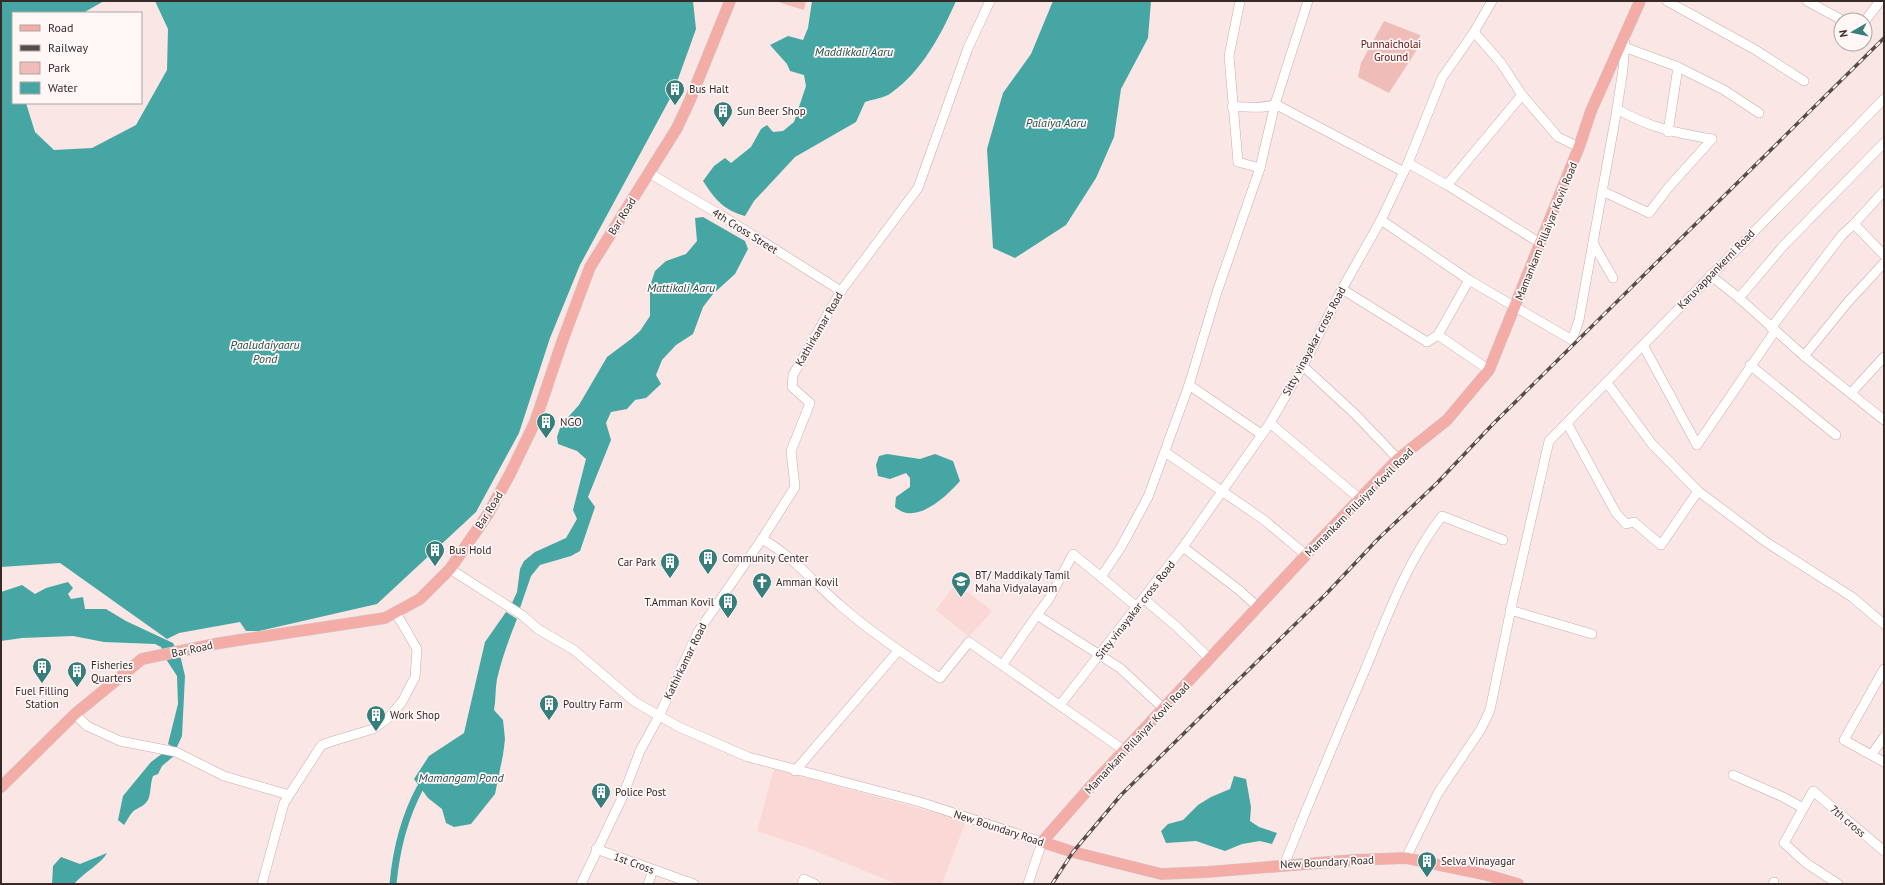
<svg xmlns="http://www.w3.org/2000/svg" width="1885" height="885" font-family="'PT Sans',sans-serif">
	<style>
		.built { fill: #fad8d5 }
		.green { fill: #f0bcb7 }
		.water { fill: #46a6a3 }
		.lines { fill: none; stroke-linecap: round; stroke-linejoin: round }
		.canal { stroke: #46a6a3; stroke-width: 7 }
		.minor-casing { stroke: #cbaca9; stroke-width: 10 }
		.major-casing { stroke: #cfcccc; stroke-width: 12 }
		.minor { stroke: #fff; stroke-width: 9 }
		.major { stroke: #f4aca7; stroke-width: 11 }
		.rail-casing { stroke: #584b4a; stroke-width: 3.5 }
		.rail { stroke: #fef7f6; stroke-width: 2; stroke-dasharray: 6; stroke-linecap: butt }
		.labels { text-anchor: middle; stroke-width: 3.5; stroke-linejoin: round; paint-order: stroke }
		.park-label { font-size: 11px; fill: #650e12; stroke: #fef7f6 }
		.poi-label { font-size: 11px; fill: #362a29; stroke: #fef7f6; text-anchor: start }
		.street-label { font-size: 11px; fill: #362a29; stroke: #fef7f6 }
		.water-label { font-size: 12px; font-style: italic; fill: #25514f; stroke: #fef7f6 }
	</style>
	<rect width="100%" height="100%" fill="#fae6e4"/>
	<!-- built -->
	<g class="built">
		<polygon points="956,583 992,611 969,637 936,610"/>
		<polygon points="774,769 966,821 942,884 897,884 808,848 757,831"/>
	</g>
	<!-- green -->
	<g class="green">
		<polygon points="775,1 806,1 804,10"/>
		<polygon points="1384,21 1420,35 1418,48 1389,93 1358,77 1361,63"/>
	</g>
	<!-- water -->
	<g class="water">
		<polygon points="1,1 104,1 83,13 13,13 13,103 26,103 35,132 54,150 92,148 136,125 167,70 168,29 155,1 693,1 696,29 673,93 580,265 550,338 519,433 476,512 377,604 259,631 246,631 240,622 179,633 167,639 60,563 1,567"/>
		<path d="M812 1H956C941 35 922 71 891 93 885 98 873 99 865 102L856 122 795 157 754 201 745 216C723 210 715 199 703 181L714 166 725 158 731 163 751 147 761 129 767 125 773 132 783 131 794 122 806 86 804 75 790 71 787 64 770 45 788 36 803 40 808 28Z"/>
		<polygon points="1053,1 1151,1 1148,38 1121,89 1114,137 1096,178 1066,225 1015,258 993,248 987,149 1003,93 1031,54"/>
		<polygon points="703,217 745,241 748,249 735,274 713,294 703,307 693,334 676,345 662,360 656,375 661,384 646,398 635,400 627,409 611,412 606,423 611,440 588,497 595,507 580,551 571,556 540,565 531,576 520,608 512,603 517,592 520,569 524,561 535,552 566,538 577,519 573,510 586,459 577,451 558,444 557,437 561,425 579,405 607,357 631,339 640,331 650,316 650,286 655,271 666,261 686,254 697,241 695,218"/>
		<path d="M887 454 920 459 935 454 953 461 960 481C946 497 915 526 895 507L896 497 910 487V478L906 473 890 479 878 476 876 465 879 456Z"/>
		<polygon points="68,582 73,588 68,594 71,599 83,597 85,609 106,609 126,621 173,643 181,659 185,676 182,736 176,749 168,744 178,704 177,676 166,659 161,647 155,644 104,642 73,636 22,638 1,641 1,592 22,585 35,594 46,588"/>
		<path d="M506 612 517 619C509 639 502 658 497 679 495 689 496 700 494 710L503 720 505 739 503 755 495 794 471 824 454 827 446 823 442 809 428 798 414 779 429 756 464 733 485 642Z"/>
		<path d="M163 753 175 755 162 766 158 774 153 776C150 784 151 794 148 800 144 806 140 807 135 810 131 812 127 821 124 825L118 820 123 796 151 762Z"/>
		<polygon points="1234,776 1246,779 1251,807 1250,821 1259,827 1277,833 1272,844 1260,841 1242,844 1225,851 1196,841 1166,843 1161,831 1168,824 1183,820 1198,805 1211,797 1230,789"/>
		<path d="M107 853C102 863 83 873 74 884H52L53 866 61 857 80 864Z"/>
	</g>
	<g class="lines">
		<!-- canal -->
		<path class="canal" d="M393 884C396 851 404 818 420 788"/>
		<!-- minor casing -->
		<g class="minor-casing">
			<g id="minor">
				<polyline points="1240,1 1229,56 1238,162 1260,168"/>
				<polyline points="1667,1 1754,49 1804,81"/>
				<polyline points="1807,1 1842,20"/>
				<polyline points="1865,21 1880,1"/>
				<polyline points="1474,32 1501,63 1522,95 1558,137 1579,147"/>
				<polyline points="1624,47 1678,67 1724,90 1759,113"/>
				<path d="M1232 107C1246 106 1262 110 1275 104L1404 172"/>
				<path d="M1617 109C1650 128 1676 133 1712 139"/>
				<polyline points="1668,132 1678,67"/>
				<polyline points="1408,163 1447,185 1540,243"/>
				<polyline points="649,173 724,217 841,291"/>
				<polyline points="1447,185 1522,95"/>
				<polyline points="1602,191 1649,213 1668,188 1712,139"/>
				<polyline points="1884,191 1854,224 1884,255"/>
				<polyline points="1381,220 1469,280 1572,340 1579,320 1617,109 1623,69 1625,38"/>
				<polyline points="1593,243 1613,278"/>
				<polyline points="1710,275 1739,298 1804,356 1884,420"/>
				<polyline points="1342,289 1427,342 1438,335 1489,370"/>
				<polyline points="1739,298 1784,245 1884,143"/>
				<polyline points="1771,328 1842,235 1854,224"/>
				<polyline points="1438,335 1469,280"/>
				<polyline points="1643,345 1697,445 1775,331"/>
				<polyline points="1804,356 1848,302 1884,263"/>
				<polyline points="1750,365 1836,435"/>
				<polyline points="1303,366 1355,414 1398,459"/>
				<polyline points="1607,383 1652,444 1698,491 1766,542 1852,597 1884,624"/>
				<polyline points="1189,385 1261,434"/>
				<polyline points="1851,393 1884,357"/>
				<polyline points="1270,423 1360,499"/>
				<polyline points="1567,423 1616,513 1626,524 1634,522 1661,545 1698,491"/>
				<polyline points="1165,452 1264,520 1306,555"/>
				<path d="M762 539C793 556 815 584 841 606 872 633 906 656 940 678L969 642 1125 751"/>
				<polyline points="1183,547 1239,590 1258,607"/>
				<polyline points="450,569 522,615 538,629 574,650 635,702 679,727 748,757 920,802 1042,842 1028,884"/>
				<polyline points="1144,599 1177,627 1210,659"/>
				<polyline points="1137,607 1101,577 1121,547 1148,497 1189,385 1217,292 1260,168 1275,104 1308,1"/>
				<polyline points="1510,610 1592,634"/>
				<polyline points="1037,615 1049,599 1073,554 1101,577"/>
				<polyline points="1003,664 1037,615 1120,668 1164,709"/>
				<polyline points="1884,669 1844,740 1884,762"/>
				<polyline points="1060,705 1183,547 1270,423 1303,366 1342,289 1381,220 1408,163 1442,78 1474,32 1492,1"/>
				<polyline points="75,714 87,726 120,741 176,752 224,776 289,795"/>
				<polyline points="1872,754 1884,737"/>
				<polyline points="795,771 898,651"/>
				<polyline points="1733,775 1783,797 1803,808"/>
				<polyline points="596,849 694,884"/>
				<polyline points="1406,858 1438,793 1481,729 1490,710 1513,599 1549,441 1884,99"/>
				<path d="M1284 865C1310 800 1337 735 1365 670 1387 617 1407 561 1442 516L1503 540"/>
				<polyline points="262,884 284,803 319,749 322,745 333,741 373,729 387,719 402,702 415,677 417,649 396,613"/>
				<polyline points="581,884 622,798 640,751 659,716 698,632 762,539 795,487 791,451 810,403 792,387 793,375 841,291 918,188 968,48 990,1"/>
				<polyline points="648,884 653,870"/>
				<polyline points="802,884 804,879 815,884"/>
				<polyline points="1773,884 1774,882"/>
				<polyline points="1838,884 1806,863 1784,843 1813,791 1884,851"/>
			</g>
		</g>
		<!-- major casing -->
		<g class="major-casing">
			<g id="major">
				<polyline points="1,787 75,714 142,659 220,643 385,618 420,599 450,569 488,514 510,474 535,422 562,342 590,267 677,128 690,100 730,1"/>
				<polyline points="1518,884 1487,875 1406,858 1354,860 1207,872 1161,874 1073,852 1042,842 1092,785 1306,555 1398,459 1447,420 1489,370 1579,147 1591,111 1640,1"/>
			</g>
		</g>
		<!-- minor -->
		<use href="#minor" class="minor"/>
		<!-- major -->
		<use href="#major" class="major"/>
		<!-- rail casing -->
		<g class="rail-casing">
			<polyline id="rail" points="1052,884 1073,852 1121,795 1326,594 1378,539 1437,483 1493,424 1884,38"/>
		</g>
		<!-- rail -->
		<use href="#rail" class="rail"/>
	</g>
	<!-- icons -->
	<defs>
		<g id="building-pin" transform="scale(1)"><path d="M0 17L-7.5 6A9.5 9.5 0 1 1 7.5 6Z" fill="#357e7b" stroke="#fef7f6"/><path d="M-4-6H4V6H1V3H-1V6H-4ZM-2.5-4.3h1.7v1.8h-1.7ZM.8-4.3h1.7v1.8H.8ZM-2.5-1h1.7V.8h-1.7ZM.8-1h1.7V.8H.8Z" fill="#fff"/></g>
		<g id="school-pin" transform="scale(1)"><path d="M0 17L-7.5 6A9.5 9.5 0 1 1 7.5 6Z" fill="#357e7b" stroke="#fef7f6"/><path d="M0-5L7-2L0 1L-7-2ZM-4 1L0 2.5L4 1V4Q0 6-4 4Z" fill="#fff"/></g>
		<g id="church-pin" transform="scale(1)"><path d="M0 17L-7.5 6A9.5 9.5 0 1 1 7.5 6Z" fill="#357e7b" stroke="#fef7f6"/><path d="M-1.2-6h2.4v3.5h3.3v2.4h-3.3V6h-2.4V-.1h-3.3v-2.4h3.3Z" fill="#fff"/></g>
	</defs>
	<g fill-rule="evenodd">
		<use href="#building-pin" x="675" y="89"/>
		<use href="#building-pin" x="723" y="111"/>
		<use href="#building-pin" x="546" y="422"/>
		<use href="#building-pin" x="435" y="550"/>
		<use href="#building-pin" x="708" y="558"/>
		<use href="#building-pin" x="670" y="562"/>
		<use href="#school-pin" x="961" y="581"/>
		<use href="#church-pin" x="762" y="582"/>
		<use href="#building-pin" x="728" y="602"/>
		<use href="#building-pin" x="42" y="667"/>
		<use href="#building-pin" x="77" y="671"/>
		<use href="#building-pin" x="549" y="704"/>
		<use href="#building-pin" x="376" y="715"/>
		<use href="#building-pin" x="601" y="792"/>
		<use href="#building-pin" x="1427" y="861"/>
	</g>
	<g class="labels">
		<!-- park labels -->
		<g class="park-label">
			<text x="1391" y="48">Punnaicholai<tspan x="1391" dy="13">Ground</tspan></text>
		</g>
		<!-- poi labels -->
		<g class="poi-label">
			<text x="689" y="93">Bus Halt</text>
			<text x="737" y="115">Sun Beer Shop</text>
			<text x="560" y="426">NGO</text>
			<text x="449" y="554">Bus Hold</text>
			<text x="722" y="562">Community Center</text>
			<text x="656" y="566" text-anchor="end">Car Park</text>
			<text x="975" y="579">BT/ Maddikaly Tamil<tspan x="975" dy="13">Maha Vidyalayam</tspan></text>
			<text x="776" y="586">Amman Kovil</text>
			<text x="714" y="606" text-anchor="end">T.Amman Kovil</text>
			<text x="91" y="669">Fisheries<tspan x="91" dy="13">Quarters</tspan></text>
			<text x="42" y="695" text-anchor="middle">Fuel Filling<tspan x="42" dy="13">Station</tspan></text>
			<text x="563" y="708">Poultry Farm</text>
			<text x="390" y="719">Work Shop</text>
			<text x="615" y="796">Police Post</text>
			<text x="1441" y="865">Selva Vinayagar</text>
		</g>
		<!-- street labels -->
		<g class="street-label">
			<text transform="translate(622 216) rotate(-58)" y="4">Bar Road</text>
			<text transform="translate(745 231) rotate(32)" y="4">4th Cross Street</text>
			<text transform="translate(1546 231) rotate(-68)" y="4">Mamankam Pillaiyar Kovil Road</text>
			<text transform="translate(1716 269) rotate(-46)" y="4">Karuvappankerni Road</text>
			<text transform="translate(819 329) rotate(-60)" y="4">Kathirkamar Road</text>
			<text transform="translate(1314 341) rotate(-62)" y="4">Sitty vinayakar cross Road</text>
			<text transform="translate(1359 502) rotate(-45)" y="4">Mamankam Pillaiyar Kovil Road</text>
			<text transform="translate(489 510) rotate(-58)" y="4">Bar Road</text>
			<text transform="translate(1135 610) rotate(-52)" y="4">Sitty vinayakar cross Road</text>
			<text transform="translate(192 649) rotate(-12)" y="4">Bar Road</text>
			<text transform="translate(685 661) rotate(-64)" y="4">Kathirkamar Road</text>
			<text transform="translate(1137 738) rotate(-47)" y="4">Mamankam Pillaiyar Kovil Road</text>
			<text transform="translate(1848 821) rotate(40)" y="4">7th cross</text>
			<text transform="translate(999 828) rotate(18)" y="4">New Boundary Road</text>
			<text transform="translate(1327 862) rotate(-3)" y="4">New Boundary Road</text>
			<text transform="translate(634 863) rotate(20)" y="4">1st Cross</text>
		</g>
		<!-- water labels -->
		<g class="water-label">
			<text x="854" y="56">Maddikkali Aaru</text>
			<text x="1056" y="127">Palaiya Aaru</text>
			<text x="681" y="292">Mattikali Aaru</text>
			<text x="265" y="349">Paaludaiyaaru<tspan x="265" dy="14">Pond</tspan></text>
			<text x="461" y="782">Mamangam Pond</text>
		</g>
	</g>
	<!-- border -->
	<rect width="1885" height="885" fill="none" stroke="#362a29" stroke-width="4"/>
	<!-- legend -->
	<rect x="12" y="12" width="130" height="92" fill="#fef7f6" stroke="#aea5a4"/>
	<rect x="20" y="25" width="20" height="6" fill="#f4aca7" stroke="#aea5a4"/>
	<text x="48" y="32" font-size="12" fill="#362a29">Road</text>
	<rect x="20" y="45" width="20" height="6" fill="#584b4a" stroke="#aea5a4"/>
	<text x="48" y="52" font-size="12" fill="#362a29">Railway</text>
	<rect x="20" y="62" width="20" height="12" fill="#f0bcb7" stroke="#aea5a4"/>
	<text x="48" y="72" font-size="12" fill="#362a29">Park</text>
	<rect x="20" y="82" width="20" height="12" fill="#46a6a3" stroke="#aea5a4"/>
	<text x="48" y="92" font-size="12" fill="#362a29">Water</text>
	<!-- north arrow -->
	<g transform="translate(1853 32) rotate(261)"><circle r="19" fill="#fef7f6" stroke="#aea5a4"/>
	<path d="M0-3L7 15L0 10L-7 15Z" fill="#357e7b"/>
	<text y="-6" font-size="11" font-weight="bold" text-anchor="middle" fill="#362a29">N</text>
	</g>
</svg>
